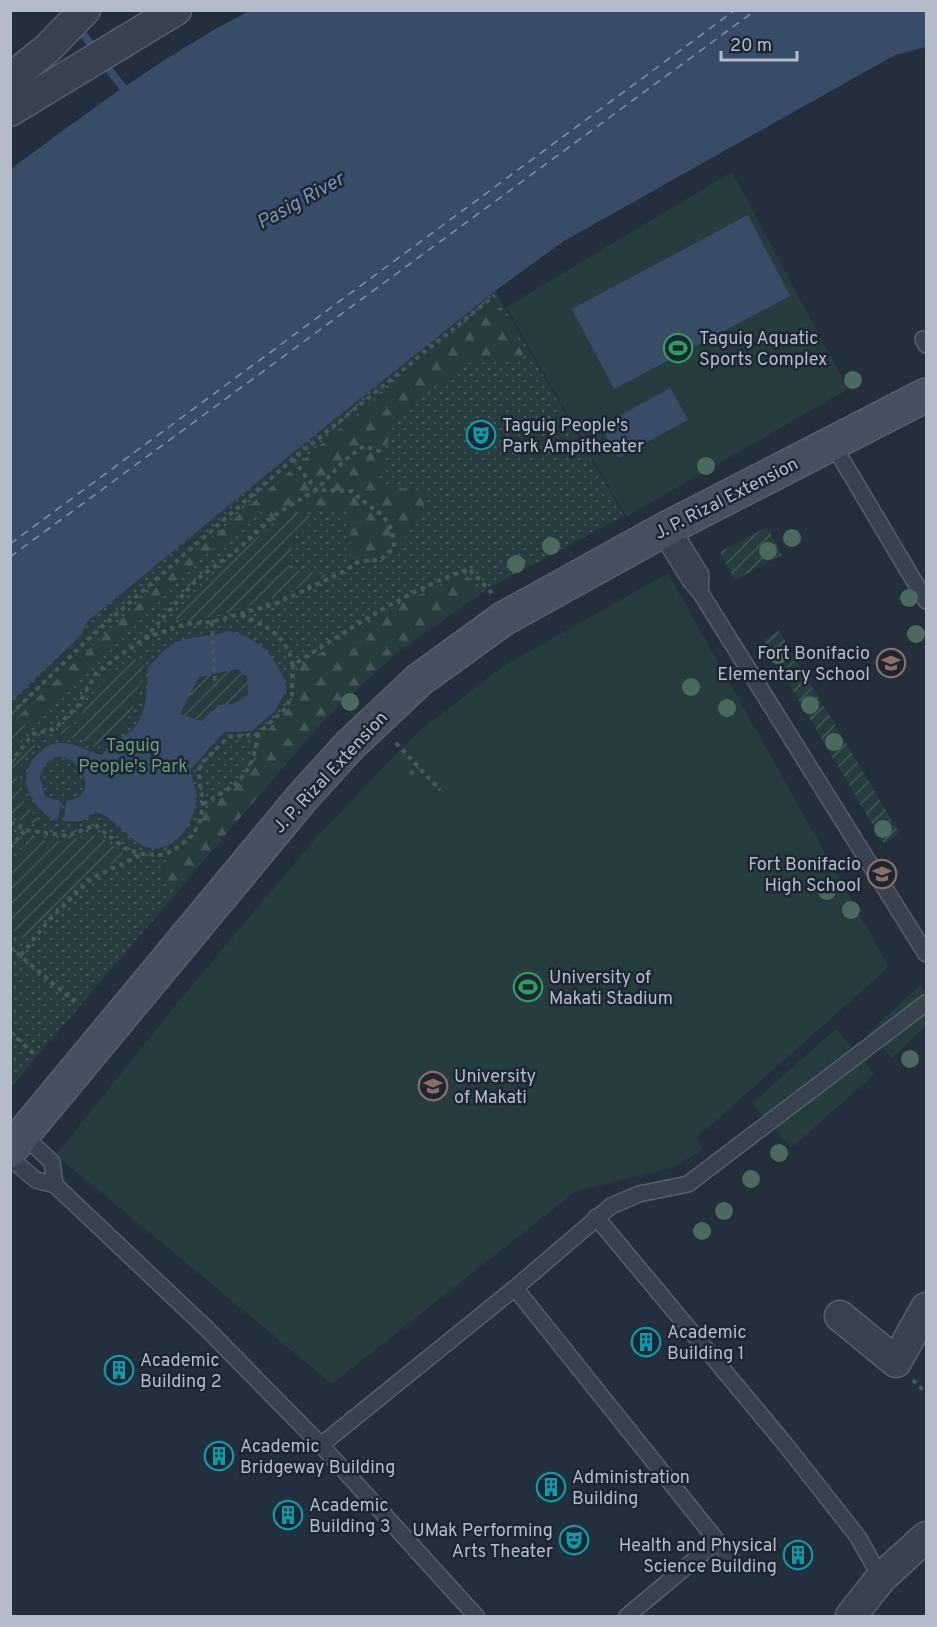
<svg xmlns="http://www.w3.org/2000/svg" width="937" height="1627" font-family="Overpass,sans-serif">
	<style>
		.grass { fill: url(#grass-dots) }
		.forest { fill: url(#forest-firs) }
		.garden { fill: url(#garden-furrows) }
		.pitch { fill: #263c3f }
		.water { fill: #394c67; fill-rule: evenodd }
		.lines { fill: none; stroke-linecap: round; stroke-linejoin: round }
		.stream { stroke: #394c67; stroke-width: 8 }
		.ferry { stroke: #7c92b1; stroke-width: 1.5; stroke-dasharray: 8 6; stroke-linecap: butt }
		.lane-casing { stroke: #565f6c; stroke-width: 18 }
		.street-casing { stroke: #565f6c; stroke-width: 33 }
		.secondary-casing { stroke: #565f6c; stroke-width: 36 }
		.path { stroke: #44595c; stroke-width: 4; stroke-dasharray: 4.5 4.5; stroke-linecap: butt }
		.lane { stroke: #38414e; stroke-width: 15 }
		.street { stroke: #38414e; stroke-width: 30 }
		.secondary { stroke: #465061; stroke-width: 33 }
		.tree { fill: #4b6a5d }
		.labels { text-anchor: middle; stroke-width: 5; stroke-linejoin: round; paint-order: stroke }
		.poi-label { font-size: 18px; fill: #b4bcc9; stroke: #1d2633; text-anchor: start }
		.street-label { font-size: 18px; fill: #b4bcc9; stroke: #1d2633 }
		.park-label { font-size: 18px; fill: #6b9a76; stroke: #1d2633 }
		.water-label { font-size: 20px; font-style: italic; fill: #7c92b1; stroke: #1d2633 }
	</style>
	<defs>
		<pattern id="grass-dots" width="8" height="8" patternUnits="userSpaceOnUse" patternTransform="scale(1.5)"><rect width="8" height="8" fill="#263c3f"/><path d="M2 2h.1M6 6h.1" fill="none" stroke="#435659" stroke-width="1.8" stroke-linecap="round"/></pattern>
		<pattern id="forest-firs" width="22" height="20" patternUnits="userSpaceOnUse" patternTransform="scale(1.5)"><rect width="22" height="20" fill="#263c3f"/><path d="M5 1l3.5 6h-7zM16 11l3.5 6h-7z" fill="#435659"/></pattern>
		<pattern id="garden-furrows" width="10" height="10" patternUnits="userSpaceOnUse" patternTransform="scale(1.5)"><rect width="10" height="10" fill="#263c3f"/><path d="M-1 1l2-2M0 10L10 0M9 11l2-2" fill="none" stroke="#435659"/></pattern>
	</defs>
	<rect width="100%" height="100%" fill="#242f3e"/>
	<!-- grass -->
	<polygon class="grass" points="495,291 624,516 490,587 396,653 320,724 11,1087 11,702 80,635 87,622 311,438"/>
	<!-- forest -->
	<g class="forest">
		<path d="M494 299 523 347V359L466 364 394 416 378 482 429 495 394 558H351L350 512C320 506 303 505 276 523L263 510C180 572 94 650 29 730L19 716C169 568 333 435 494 299Z"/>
		<polygon points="466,575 482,593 396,653 320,724 179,889 163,883 162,874 166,857 195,836 207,808 243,780 258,756 260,738 292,705 298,667 405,601"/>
	</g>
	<!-- garden -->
	<g class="garden">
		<path d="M291 513 311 516 308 532 294 530 289 569 330 575C301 586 197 632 173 617 206 576 248 543 291 513Z"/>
		<polygon points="767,527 782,555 735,580 720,552"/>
		<polygon points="779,631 900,834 884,844 763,640"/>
		<path d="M134 659 144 666C137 700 131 730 96 748L81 739 62 736 60 730 75 724 104 679Z"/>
		<polygon points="238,669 247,677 248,695 232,704 219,705 201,721 179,714 199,677"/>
		<polygon points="19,716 29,730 11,754 11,726"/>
		<path d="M31 740 36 747C31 753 21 762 19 770 12 794 31 812 47 827L11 817V768Z"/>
		<polygon points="97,835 128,856 85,876 26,941 11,928 11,863 31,838 52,842"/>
	</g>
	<!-- pitch -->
	<g class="pitch">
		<polygon points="732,172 848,389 626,517 506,307"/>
		<polygon points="668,573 889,967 696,1138 703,1150 671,1168 576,1191 332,1384 56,1155 174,1007 321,832 417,733 502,667"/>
		<polygon points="920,985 926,992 926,1026 892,1058 868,1033"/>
		<polygon points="836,1029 875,1074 791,1148 752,1103"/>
	</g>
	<!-- water -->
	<g class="water">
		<path d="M249 11H926V47L895 55 564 241 495 291 311 438 87 622 81 635 11 702V169C88 112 164 55 249 11Z"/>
		<polygon points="748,215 790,296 614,389 572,309"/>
		<polygon points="670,388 688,420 618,458 601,426"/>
		<path d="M229 631C260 638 278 658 287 688L276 710 252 731 224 732 190 770C192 780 197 792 196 802 194 825 172 857 144 846 127 838 114 816 95 812L82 821H64L66 802C117 791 53 723 40 778L45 796 62 803 57 820H52C32 803 15 781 35 757 42 750 48 744 58 743 77 742 86 752 102 755 112 743 121 739 132 730 148 715 147 687 148 667 156 660 164 649 173 644 188 635 210 638 229 631ZM238 669 247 677 248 695 232 704 219 705 201 721 180 714 199 677Z"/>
	</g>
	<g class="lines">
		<!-- stream -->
		<g class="stream">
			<polyline points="77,25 96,52"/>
			<polyline points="103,62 127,93"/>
		</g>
		<!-- ferry -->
		<g class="ferry">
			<polyline points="10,544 735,10"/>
			<polyline points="10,557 756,10"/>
		</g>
		<!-- lane casing -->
		<g class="lane-casing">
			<g id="lane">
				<polyline points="923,339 926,345"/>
				<polyline points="832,443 926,601"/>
				<polyline points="671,526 701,575 700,592"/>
				<polyline points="660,532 691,582 700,592 926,954"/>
				<polyline points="23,1135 52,1162 55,1185"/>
				<polyline points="10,1158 36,1180 55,1185 206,1328 321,1445 476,1616"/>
				<polyline points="596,1217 785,1444 858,1537 881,1578"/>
				<polyline points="515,1288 734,1562"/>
				<polyline points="321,1445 515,1288 611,1206 639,1194 688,1184 926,1003"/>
				<polyline points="627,1616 716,1542"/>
			</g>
		</g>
		<!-- street casing -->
		<g class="street-casing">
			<g id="street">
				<polyline points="10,79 48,48 85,10"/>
				<polyline points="10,111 176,10"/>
				<polyline points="840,1316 896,1362 926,1308"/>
				<polyline points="851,1616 881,1578 926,1537"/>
			</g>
		</g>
		<!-- secondary casing -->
		<g class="secondary-casing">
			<polyline id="secondary" points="10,1150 301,799 349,746 419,680 503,619 660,532 926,395"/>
		</g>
		<!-- path -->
		<g class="path">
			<polyline points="293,459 316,490 346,459 364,446 385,453"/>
			<path d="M241 615C269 628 285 633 293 665"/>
			<polyline points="212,622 215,686"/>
			<polyline points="10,715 96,632 293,459 495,295"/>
			<polyline points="396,743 440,790"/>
			<path d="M10 763 33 734 54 729 77 707 97 672 145 638 197 579 237 550 279 512 316 490 352 491C375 514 393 513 394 548L380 560 360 561 341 573 275 604 212 622 186 624 145 638"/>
			<polyline points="410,774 418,767"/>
			<path d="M203 804C239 783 252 777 258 734"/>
			<path d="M10 822 25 830 68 836 95 825 126 849 143 854 164 855 178 847 192 836 200 821 203 804 198 771 203 762 228 737 258 734 286 708 292 694 293 665C350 629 405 591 469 569L493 594"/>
			<polyline points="10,848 25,830"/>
			<polyline points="10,947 75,1002"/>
			<polyline points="21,955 48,921 92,878 143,854"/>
			<polyline points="10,1032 33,1053"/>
			<polyline points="913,1380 926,1393"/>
		</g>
		<!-- lane -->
		<use href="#lane" class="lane"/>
		<!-- street -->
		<use href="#street" class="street"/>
		<!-- secondary -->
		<use href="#secondary" class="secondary"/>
	</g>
	<!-- trees -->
	<g class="tree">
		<circle cx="853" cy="380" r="9"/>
		<circle cx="706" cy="466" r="9"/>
		<circle cx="792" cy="538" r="9"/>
		<circle cx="551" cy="546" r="9"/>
		<circle cx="768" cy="551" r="9"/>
		<circle cx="516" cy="564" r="9"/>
		<circle cx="909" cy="598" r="9"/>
		<circle cx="916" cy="634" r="9"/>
		<circle cx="778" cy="655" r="9"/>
		<circle cx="691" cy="687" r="9"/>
		<circle cx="350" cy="702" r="9"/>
		<circle cx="810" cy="705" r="9"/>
		<circle cx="727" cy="708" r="9"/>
		<circle cx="834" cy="742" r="9"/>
		<circle cx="883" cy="829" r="9"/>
		<circle cx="827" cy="891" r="9"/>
		<circle cx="851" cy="910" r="9"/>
		<circle cx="910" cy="1059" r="9"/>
		<circle cx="779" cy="1153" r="9"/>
		<circle cx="751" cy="1179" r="9"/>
		<circle cx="724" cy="1211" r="9"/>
		<circle cx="702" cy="1231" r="9"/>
	</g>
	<!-- icons -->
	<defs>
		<g id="stadium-ring" transform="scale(1.5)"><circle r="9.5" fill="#1d2633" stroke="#2e9e5b" stroke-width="1.5"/><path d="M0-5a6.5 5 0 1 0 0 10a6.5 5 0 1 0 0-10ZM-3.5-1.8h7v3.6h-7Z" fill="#2e9e5b"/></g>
		<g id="theatre-ring" transform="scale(1.5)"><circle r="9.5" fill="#1d2633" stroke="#0f9aa8" stroke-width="1.5"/><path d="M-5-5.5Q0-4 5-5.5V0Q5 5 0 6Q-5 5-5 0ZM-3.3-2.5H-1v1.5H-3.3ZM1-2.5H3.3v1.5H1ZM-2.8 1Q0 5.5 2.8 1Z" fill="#0f9aa8"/></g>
		<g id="school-ring" transform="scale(1.5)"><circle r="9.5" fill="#1d2633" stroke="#8d6e63" stroke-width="1.5"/><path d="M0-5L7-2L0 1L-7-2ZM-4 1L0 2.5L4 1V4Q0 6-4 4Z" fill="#8d6e63"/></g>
		<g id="university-ring" transform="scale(1.5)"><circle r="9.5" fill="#1d2633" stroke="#8d6e63" stroke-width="1.5"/><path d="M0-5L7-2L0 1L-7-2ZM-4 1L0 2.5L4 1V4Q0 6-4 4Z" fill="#8d6e63"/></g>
		<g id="building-ring" transform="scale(1.5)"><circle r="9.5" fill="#1d2633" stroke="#0f9aa8" stroke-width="1.5"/><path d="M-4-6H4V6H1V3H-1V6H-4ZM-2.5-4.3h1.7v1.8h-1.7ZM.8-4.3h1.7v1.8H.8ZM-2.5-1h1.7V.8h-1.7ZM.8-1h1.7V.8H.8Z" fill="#0f9aa8"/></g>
	</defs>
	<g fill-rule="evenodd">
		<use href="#stadium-ring" x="678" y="348"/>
		<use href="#theatre-ring" x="481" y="435"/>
		<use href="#school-ring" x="891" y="663"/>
		<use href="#school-ring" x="882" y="874"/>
		<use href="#stadium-ring" x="528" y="987"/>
		<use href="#university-ring" x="433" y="1086"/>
		<use href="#building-ring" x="646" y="1342"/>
		<use href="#building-ring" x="119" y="1370"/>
		<use href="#building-ring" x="219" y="1456"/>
		<use href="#building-ring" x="551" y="1487"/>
		<use href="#building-ring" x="288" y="1515"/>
		<use href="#theatre-ring" x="574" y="1540"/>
		<use href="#building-ring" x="798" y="1555"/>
	</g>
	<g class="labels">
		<!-- poi labels -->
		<g class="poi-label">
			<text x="699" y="344">Taguig Aquatic<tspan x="699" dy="21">Sports Complex</tspan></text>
			<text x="502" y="431">Taguig People's<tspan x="502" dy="21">Park Ampitheater</tspan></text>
			<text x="870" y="659" text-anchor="end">Fort Bonifacio<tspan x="870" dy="21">Elementary School</tspan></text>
			<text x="861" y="870" text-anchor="end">Fort Bonifacio<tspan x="861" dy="21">High School</tspan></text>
			<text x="549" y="983">University of<tspan x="549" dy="21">Makati Stadium</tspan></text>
			<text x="454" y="1082">University<tspan x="454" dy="21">of Makati</tspan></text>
			<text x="667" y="1338">Academic<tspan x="667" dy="21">Building 1</tspan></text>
			<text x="140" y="1366">Academic<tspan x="140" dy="21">Building 2</tspan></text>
			<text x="240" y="1452">Academic<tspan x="240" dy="21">Bridgeway Building</tspan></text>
			<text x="572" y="1483">Administration<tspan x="572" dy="21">Building</tspan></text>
			<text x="309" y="1511">Academic<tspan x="309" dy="21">Building 3</tspan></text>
			<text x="553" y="1536" text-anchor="end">UMak Performing<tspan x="553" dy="21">Arts Theater</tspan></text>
			<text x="777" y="1551" text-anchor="end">Health and Physical<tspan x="777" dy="21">Science Building</tspan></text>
		</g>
		<!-- street labels -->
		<g class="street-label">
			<text transform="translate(726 498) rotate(-27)" y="6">J. P. Rizal Extension</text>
			<text transform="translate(330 772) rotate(-47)" y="6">J. P. Rizal Extension</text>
		</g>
		<!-- park labels -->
		<g class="park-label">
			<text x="133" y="751">Taguig<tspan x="133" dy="21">People's Park</tspan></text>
		</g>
		<!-- water labels -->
		<g class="water-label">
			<text transform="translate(300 200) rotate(-29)" y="7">Pasig River</text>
		</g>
	</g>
	<!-- border -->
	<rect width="937" height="1627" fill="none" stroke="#b4bcc9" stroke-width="24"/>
	<!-- scale -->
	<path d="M721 51v9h76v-9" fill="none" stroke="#b4bcc9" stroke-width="3"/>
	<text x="730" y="51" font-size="18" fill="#b4bcc9" stroke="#1d2633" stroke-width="4.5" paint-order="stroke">20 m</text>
</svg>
